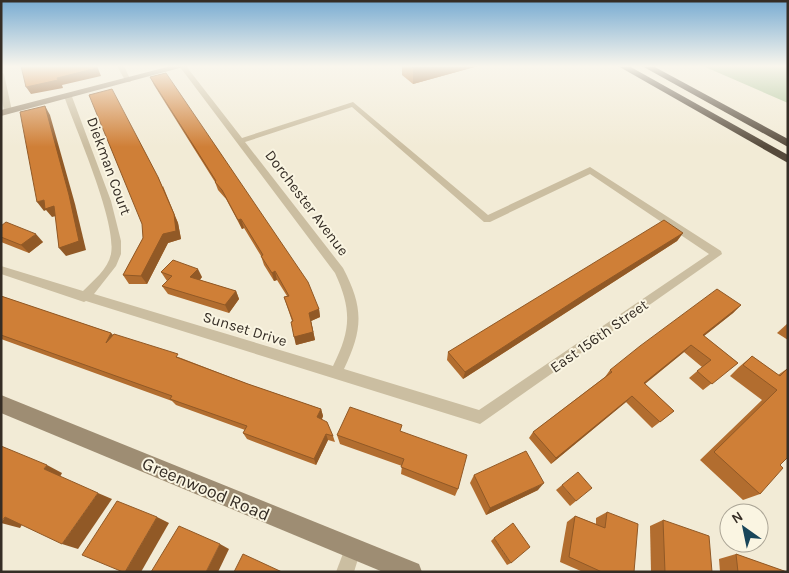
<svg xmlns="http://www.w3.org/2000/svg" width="789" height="573" font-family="Karla,sans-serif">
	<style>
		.green { fill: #a9c295 }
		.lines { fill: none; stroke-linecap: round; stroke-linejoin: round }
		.street { fill: #cbbea1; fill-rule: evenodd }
		.secondary { fill: #9e8d73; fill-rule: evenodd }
		.highway { fill: #564a3b; fill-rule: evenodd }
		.wall { fill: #b26d2f }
		.shaded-wall { fill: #915926 }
		.building { fill: #cf7f37; stroke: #915926 }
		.labels { text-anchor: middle; stroke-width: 4; stroke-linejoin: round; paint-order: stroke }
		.street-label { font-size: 15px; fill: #352d25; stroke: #faf5e2 }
		.near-street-label { font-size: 18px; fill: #352d25; stroke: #faf5e2 }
	</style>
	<rect width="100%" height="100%" fill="#f2ebd6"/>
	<!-- green -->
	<polygon class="green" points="703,66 788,66 788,103"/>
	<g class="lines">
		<!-- street -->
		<g class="street">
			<polygon points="117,66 124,66 131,81 130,82 126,82"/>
			<path d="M186 66 242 138 353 102 488 215 590 167 721 251 722 254 480 424 86 301 84 302 1 274V266L83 291C93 281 108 269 111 254 117 222 76 130 64 96L71 94 111 201 121 241V254L116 266 94 294 333 366C351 330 352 310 335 273L180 67ZM352 107 484 222H490L590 174 709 254 479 410 344 369C363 329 364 308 343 268L245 142Z"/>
			<polygon points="1,72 4,74 12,111 8,113 4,111 1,94"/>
			<polygon points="353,541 359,543 361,549 354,572 336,572 347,543"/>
		</g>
		<!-- secondary -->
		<g class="secondary">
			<polygon points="171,66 187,66 1,116 1,110"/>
			<polygon points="1,395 419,564 422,572 383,572 1,413"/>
		</g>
		<!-- highway -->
		<g class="highway">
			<polygon points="618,66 629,66 788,155 788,163"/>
			<polygon points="642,66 653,66 788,139 788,147"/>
		</g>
	</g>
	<!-- wall -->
	<g class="wall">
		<polygon points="402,66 478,66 413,84 402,75"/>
		<polygon points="150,77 319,309 320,317 311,321 315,340 296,345 292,321 284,297 287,296 277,280 274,281 264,265 261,256 244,228 242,229 226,199 218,190 215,182 154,85"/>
		<polygon points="163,186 178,223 181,239 168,243 147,284 129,284 123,275 143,238"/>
		<polygon points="1,226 43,242 29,253 1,242"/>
		<polygon points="683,233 677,241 584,301 463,379 447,360 448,352"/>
		<polygon points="161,272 202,277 200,280 236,291 239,299 229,313 168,294 162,286 167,281"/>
		<polygon points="1,296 111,333 113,335 181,358 248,384 321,409 323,416 322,419 333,436 335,442 328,440 316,465 247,439 243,433 245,430 176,405 172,401 1,339"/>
		<polygon points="741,305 733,313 704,336 738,363 703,390 689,378 702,367 684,352 645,384 674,411 652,428 626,402 551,464 529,438 533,432 605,377 610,370"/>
		<polygon points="788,323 788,340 777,333"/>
		<polygon points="752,356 778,375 788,368 788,457 780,465 760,494 743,500 700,460 762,400 730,376 739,367"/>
		<polygon points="402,432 458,489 455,496 401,474 402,466 340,444 337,435"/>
		<polygon points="474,475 538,490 486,515 470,483"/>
		<polygon points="562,485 576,501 570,506 556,490"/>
		<polygon points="607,512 634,572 583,572 560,562 567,522 575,516 596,524 596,518"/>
		<polygon points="663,520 712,572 651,572 650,526"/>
		<polygon points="494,538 511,563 507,565 491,541"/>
		<polygon points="736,554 787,572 720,572 719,559"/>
	</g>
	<!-- shaded-wall -->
	<g class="shaded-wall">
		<polygon points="96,66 97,66 101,76 62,85 63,88 31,94 26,87"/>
		<polygon points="421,66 478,66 413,84 413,68"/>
		<polygon points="45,106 50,115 75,204 86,250 66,256 59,248"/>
		<polygon points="158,177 178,223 181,239 168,243 147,284 141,276"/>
		<polygon points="44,200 54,206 60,215 52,217 46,210 44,211 37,202"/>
		<polygon points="241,219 244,228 242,229 238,220"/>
		<polygon points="683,233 677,241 584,301 463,379 465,372 588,292"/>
		<polygon points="36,234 43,242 29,253 21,245"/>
		<polygon points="198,269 202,277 195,285 190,277"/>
		<polygon points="275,271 277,280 274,281 272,273"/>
		<polygon points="236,291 239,299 229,313 225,305"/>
		<polygon points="741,305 733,313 695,343 703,335"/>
		<polygon points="319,309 320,317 311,321 315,340 296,345 294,337 309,313"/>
		<polygon points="111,333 118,341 106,343"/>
		<polygon points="691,345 684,352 637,390 644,383"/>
		<polygon points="632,396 626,402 551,464 556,458"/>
		<polygon points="321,409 323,416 320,423 317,417"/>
		<polygon points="326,434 328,440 316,465 314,459"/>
		<polygon points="47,465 62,473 60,477 44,469"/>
		<polygon points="544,483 538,490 486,515 490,508"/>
		<polygon points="98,493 112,499 78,549 62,544"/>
		<polygon points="5,517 23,523 20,528 1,523"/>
		<polygon points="157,517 169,523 141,572 125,572"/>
		<polygon points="220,544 229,549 218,572 206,572"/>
	</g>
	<!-- building -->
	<g class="building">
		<polygon points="21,66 96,66 97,68 57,78 58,80 26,87"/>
		<polygon points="411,66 421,66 413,68"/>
		<polygon points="166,73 308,282 319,309 309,313 313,332 294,337 291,322 293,321 284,297 289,296 275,271 272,273 261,256 263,255 241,219 238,220 222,190 215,182 216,181 150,77"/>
		<polygon points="112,89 158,177 174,214 176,231 163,234 141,276 123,275 143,238 142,224 89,95"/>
		<polygon points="45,106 69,195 79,241 59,248 54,206 45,209 44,200 37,202 20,112"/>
		<polygon points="664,220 683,233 588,292 465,372 448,352"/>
		<polygon points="6,222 36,234 21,245 1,237 1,226"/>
		<polygon points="173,260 198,269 190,277 236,291 225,305 162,286 172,276 161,272"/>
		<polygon points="717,289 741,305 703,335 738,363 712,384 697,371 711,360 691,345 644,383 674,411 660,422 632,396 556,458 533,432 612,372 610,370 640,346"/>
		<polygon points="1,296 111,333 106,343 114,334 178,354 176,357 248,384 321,409 317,417 327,422 333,436 326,434 314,459 243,433 247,426 170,399 172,396 1,335"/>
		<polygon points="752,356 780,376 788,368 788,457 780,465 783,468 760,494 714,452 777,390 743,365"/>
		<polygon points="350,407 402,425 400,431 467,455 458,489 401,467 404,459 337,435"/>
		<polygon points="1,446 47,465 44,469 98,493 62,544 5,517 1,522"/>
		<polygon points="526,451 544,483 490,508 474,475"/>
		<polygon points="578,472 592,488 576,501 562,485"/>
		<polygon points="117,501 157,517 125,572 123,572 82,555"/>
		<polygon points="607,512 638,524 634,572 602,572 569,557 575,516 605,528"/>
		<polygon points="663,520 709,536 712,572 665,572"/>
		<polygon points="513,523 530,547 511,563 494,538"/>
		<polygon points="179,526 220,544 206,572 151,572"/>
		<polygon points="243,554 282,572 234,572"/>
		<polygon points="736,554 787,572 738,572"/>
	</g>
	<!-- sky -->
	<linearGradient id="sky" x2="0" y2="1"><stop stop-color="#79acd2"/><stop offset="0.45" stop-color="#f9f6ed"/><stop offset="1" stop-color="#f9f6ed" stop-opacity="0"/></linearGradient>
	<rect width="789" height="147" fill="url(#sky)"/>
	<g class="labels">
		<!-- street labels -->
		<g class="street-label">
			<text transform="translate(109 166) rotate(70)" y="5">Diekman Court</text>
			<text transform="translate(307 203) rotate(53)" y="5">Dorchester Avenue</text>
			<text transform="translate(245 329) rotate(17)" y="5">Sunset Drive</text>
			<text transform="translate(599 336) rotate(-35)" y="5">East 156th Street</text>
		</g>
		<!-- near-street labels -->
		<g class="near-street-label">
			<text transform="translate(206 489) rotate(23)" y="6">Greenwood Road</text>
		</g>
	</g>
	<!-- border -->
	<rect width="789" height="573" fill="none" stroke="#352d25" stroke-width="5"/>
	<!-- north arrow -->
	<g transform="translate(744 528) rotate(327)"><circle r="24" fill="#faf5e2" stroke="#aba596"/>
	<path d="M0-4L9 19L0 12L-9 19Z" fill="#184559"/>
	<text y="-8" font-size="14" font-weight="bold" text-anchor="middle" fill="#352d25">N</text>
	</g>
</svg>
